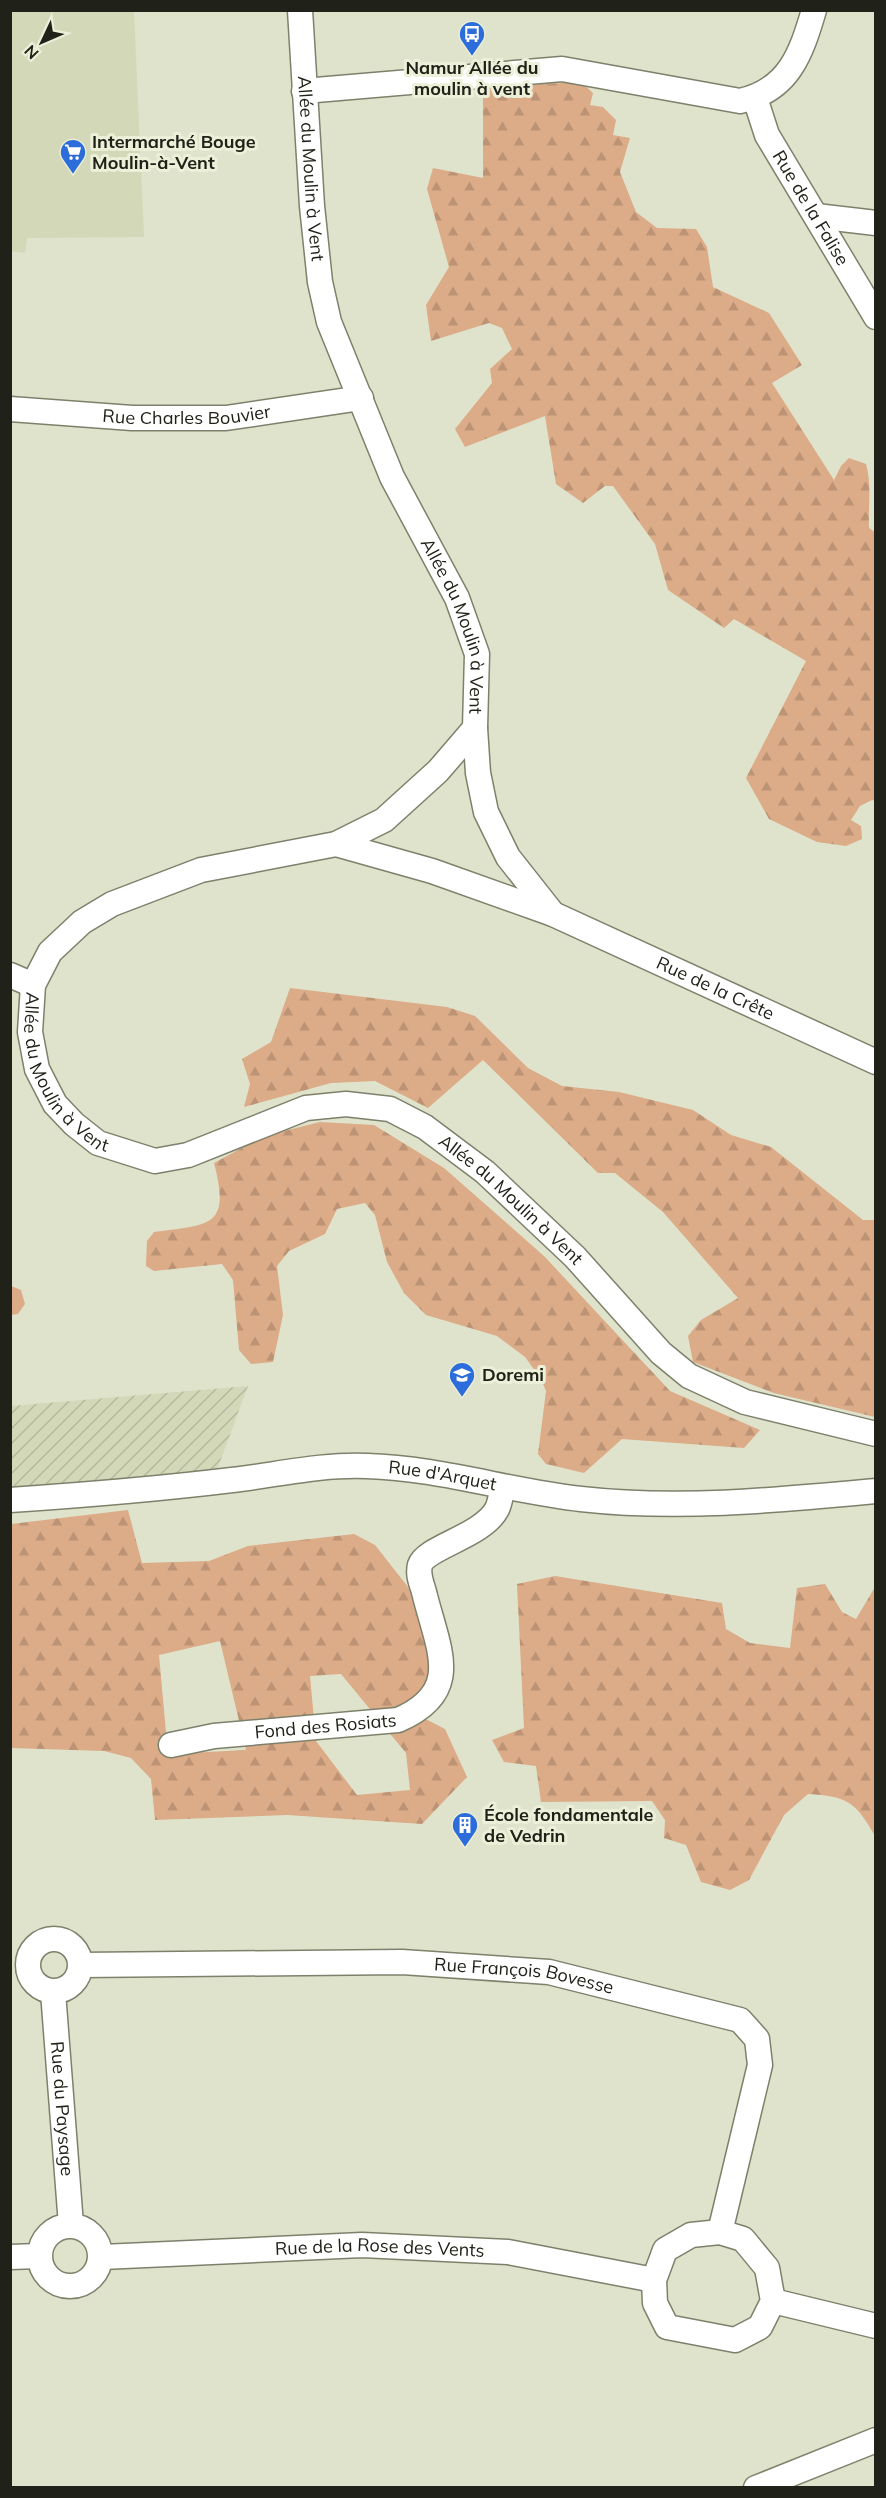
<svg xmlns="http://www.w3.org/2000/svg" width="886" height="2498" font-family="Mulish,sans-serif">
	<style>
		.built { fill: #d3d8b9 }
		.industrial { fill: url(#industrial-furrows) }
		.forest { fill: url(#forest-firs); fill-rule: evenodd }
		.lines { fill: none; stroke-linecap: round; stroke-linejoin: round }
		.minor-casing { stroke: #7d816b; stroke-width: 27 }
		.minor { stroke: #fff; stroke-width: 24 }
		.labels { text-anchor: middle; stroke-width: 6; stroke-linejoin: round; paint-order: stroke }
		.poi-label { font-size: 18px; font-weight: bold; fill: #202219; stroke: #ecf0d8; text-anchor: start }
		.street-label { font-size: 18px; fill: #202219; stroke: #ecf0d8 }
	</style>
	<defs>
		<pattern id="industrial-furrows" width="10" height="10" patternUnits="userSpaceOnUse" patternTransform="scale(1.5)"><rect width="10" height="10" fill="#d3d8b9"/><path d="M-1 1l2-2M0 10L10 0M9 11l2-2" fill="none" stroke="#b5b99e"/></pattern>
		<pattern id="forest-firs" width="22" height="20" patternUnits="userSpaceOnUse" patternTransform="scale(1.5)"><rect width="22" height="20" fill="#dcab88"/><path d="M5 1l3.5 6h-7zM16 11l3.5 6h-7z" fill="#bc9375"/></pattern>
	</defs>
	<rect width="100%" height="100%" fill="#dfe3cb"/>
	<!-- built -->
	<polygon class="built" points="11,10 134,11 144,237 27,238 25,253 11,251"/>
	<!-- industrial -->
	<polygon class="industrial" points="248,1386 217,1470 95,1487 11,1486 11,1406"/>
	<!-- forest -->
	<g class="forest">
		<path d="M581 82 593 93 590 105 603 107 616 120 613 135 630 138 620 172 636 212 657 228 696 229 707 247 713 287 769 313 802 365 772 383 834 480 841 466 849 458 866 464C872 485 868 506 869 528L876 533V801L872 800 860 806 851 820 861 826 862 839 846 846 817 842 769 819 746 778 806 661 734 619 724 628 668 590 655 544 613 486H605L583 503 556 484 545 416 465 447 455 429 492 383 490 369 512 349 502 328 489 323 431 341 426 305 449 267 427 189 433 168 483 178V87Z"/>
		<polygon points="290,988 447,1007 475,1016 528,1068 562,1086 619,1092 693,1110 731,1135 771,1147 863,1220 875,1220 875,1417 774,1393 693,1362 688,1336 701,1320 738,1298 663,1212 615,1173 598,1173 483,1060 428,1108 375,1081 331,1083 244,1107 250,1084 242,1059 271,1042"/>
		<path d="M320 1122 374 1125 444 1168 544 1256 670 1391 760 1430 744 1448 622 1439 584 1473 546 1464 538 1454 546 1391 541 1379 525 1357 497 1336 426 1315 404 1293 387 1262 375 1215 365 1203 337 1209 325 1234 289 1251 277 1266 283 1315 273 1362 251 1364 239 1350 233 1280 222 1264 154 1271 146 1266 147 1241 154 1232C210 1224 231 1228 214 1163L264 1136Z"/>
		<polygon points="11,1286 21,1290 25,1304 18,1314 11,1315"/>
		<path d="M128 1510 142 1563 209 1561 248 1546 354 1534 375 1545 408 1587 426 1627 433 1682 406 1709 445 1729 467 1777 422 1824 287 1815 155 1820 151 1779 131 1758 104 1751 11 1748V1524ZM220 1641 246 1750 168 1754 159 1655ZM341 1674 406 1753 410 1790 357 1795 316 1741 310 1676Z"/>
		<path d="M555 1576 722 1603 726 1629 750 1643 790 1648 797 1588 825 1584 842 1612 856 1619 875 1587V1836C856 1802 847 1796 808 1794L784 1815 749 1880 730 1890 701 1882 686 1845 664 1838 665 1820 652 1801 541 1802 536 1766 504 1762 492 1740 524 1728 517 1584Z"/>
	</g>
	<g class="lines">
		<!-- minor casing -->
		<g class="minor-casing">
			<g id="minor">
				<path id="s1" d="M300 10 312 206 320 282 329 322 392 477 457 598 477 654 475 728 438 771 384 820 336 844 201 870 112 904 82 922 50 952 33 985 30 1032 37 1069 55 1104 74 1124 98 1143 155 1161 188 1155 306 1108 346 1104 390 1109 425 1127 485 1172 575 1257 661 1353 689 1376 745 1402 876 1434"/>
				<path d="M304 91 562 69 740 101C789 90 801 54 814 10"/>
				<path id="s2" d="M755 98 767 135 876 317"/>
				<polyline points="816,216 876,223"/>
				<path id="s3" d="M10 409 132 418H226L361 398"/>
				<path id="s4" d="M475 728 478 773 486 812 508 857 553 914 876 1062"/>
				<polyline points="336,844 432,871 553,914"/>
				<polyline points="10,975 33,985"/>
				<path id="s5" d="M10 1500C84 1495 158 1489 232 1480 276 1475 321 1464 367 1466 439 1468 509 1491 581 1499 678 1510 779 1500 876 1491"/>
				<path id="s6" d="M171 1745 214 1736 398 1720C463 1692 439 1651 425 1596 423 1586 417 1576 420 1565 426 1547 483 1536 497 1509 500 1503 501 1494 503 1487"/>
				<circle cx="54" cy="1965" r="26"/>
				<path id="s7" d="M81 1965 402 1962 549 1972 740 2020 757 2039 760 2065 720 2232"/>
				<path id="s8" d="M53 1992 71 2225"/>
				<circle cx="70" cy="2256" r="30"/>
				<polygon points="720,2232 743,2239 767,2268 773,2301 760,2327 735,2340 667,2327 655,2303 654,2280 665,2250 691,2235"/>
				<polyline points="10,2257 39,2256"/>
				<path id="s9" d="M102 2257 362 2245 508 2252 654 2280"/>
				<polyline points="773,2301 876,2326"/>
				<polyline points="756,2488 876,2440"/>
			</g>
		</g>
		<!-- minor -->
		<use href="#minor" class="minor"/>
	</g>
	<!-- icons -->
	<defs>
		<g id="bus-pin" transform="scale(1.35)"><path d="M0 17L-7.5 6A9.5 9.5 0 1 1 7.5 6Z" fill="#2d6ddb" stroke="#ecf0d8"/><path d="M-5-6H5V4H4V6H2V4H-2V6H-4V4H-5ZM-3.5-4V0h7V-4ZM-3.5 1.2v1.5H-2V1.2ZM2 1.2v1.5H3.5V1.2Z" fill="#fff"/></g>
		<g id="supermarket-pin" transform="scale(1.35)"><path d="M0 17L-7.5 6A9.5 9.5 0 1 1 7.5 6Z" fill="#2d6ddb" stroke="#ecf0d8"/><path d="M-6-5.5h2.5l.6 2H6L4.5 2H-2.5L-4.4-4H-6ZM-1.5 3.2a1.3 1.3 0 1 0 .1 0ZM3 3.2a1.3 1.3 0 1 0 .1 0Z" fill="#fff"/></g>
		<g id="school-pin" transform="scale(1.35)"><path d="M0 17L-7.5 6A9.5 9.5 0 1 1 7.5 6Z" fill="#2d6ddb" stroke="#ecf0d8"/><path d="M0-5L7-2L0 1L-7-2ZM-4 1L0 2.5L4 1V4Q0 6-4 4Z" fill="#fff"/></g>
		<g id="building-pin" transform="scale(1.35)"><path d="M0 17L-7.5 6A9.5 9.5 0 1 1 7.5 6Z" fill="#2d6ddb" stroke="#ecf0d8"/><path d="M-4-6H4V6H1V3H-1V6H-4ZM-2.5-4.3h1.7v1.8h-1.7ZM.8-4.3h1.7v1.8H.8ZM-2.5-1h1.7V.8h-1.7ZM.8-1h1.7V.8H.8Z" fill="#fff"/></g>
	</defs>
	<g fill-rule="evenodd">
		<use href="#bus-pin" x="472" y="34"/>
		<use href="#supermarket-pin" x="73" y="152"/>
		<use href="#school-pin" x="462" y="1375"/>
		<use href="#building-pin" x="465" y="1825"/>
	</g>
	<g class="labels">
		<!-- poi labels -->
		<g class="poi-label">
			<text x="472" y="74" text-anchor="middle">Namur Allée du<tspan x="472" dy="21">moulin à vent</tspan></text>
			<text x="92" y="148">Intermarché Bouge<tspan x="92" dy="21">Moulin-à-Vent</tspan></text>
			<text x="482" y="1381">Doremi</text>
			<text x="484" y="1821">École fondamentale<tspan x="484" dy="21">de Vedrin</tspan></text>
		</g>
		<!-- street labels -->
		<g class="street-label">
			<text dy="6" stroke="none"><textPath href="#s1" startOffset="159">Allée du Moulin à Vent</textPath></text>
			<text dy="6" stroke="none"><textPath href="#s2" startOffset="124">Rue de la Falise</textPath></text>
			<text dy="6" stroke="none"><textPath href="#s3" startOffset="177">Rue Charles Bouvier</textPath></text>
			<text dy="6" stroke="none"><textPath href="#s1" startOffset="645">Allée du Moulin à Vent</textPath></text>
			<text dy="6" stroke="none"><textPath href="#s4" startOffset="386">Rue de la Crête</textPath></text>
			<text dy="6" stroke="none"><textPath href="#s1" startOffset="1384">Allée du Moulin à Vent</textPath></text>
			<text dy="6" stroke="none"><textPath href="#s1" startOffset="1923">Allée du Moulin à Vent</textPath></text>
			<text dy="6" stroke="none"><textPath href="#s5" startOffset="435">Rue d'Arquet</textPath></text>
			<text dy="6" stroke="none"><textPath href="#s6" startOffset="156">Fond des Rosiats</textPath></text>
			<text dy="6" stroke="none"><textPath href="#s7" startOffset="444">Rue François Bovesse</textPath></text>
			<text dy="6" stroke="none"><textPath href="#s8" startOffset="117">Rue du Paysage</textPath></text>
			<text dy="6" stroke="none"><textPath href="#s9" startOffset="278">Rue de la Rose des Vents</textPath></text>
		</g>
	</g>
	<!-- border -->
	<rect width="886" height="2498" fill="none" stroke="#202219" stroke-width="24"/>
	<!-- north arrow -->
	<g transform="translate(42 42) rotate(226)" stroke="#ecf0d8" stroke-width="4.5" paint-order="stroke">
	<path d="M0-4.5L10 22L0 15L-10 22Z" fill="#202219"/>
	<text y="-9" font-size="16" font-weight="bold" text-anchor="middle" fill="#202219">N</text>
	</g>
</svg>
